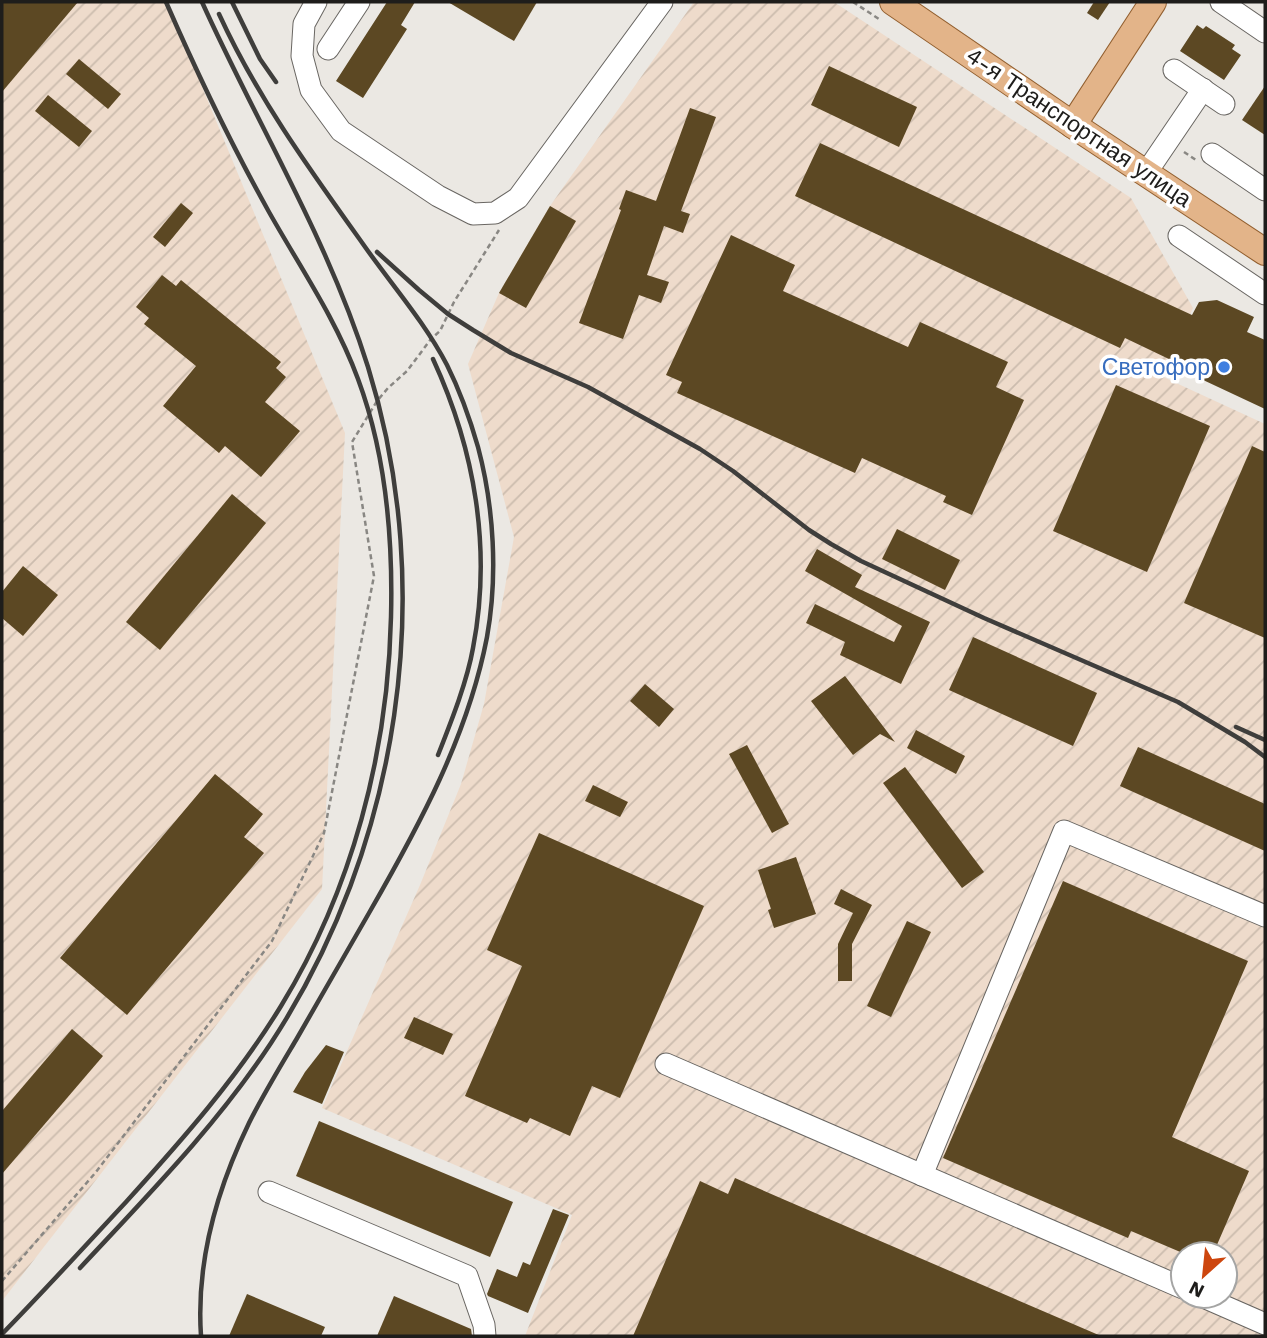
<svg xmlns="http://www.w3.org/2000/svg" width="1267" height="1338" font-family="'Work Sans',sans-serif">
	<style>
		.industrial { fill: url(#industrial-furrows); fill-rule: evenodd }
		.building { fill: #5c4823 }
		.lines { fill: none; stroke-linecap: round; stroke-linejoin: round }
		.minor-casing { stroke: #696662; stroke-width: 23 }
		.major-casing { stroke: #925f2f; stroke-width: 28 }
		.path { stroke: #898783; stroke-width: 2.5; stroke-dasharray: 5 3.5; stroke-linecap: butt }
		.minor { stroke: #fff; stroke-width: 21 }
		.major { stroke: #e3b489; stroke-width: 26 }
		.rail { stroke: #3f3e3c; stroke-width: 4.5 }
		.shop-dot { fill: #3f7fe0; stroke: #fff; stroke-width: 2.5 }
		.labels { text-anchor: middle; stroke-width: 7; stroke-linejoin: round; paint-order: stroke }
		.street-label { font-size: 23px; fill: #1e1d1b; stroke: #fff }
		.shop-label { font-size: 23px; fill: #366cbe; stroke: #fff; text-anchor: end }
	</style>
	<defs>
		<pattern id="industrial-furrows" width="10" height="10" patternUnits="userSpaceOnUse" patternTransform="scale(1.75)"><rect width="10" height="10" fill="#eedbcb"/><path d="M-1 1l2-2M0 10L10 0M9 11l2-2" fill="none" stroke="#ccbcae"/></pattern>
	</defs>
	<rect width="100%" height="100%" fill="#ebe8e3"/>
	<!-- industrial -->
	<g class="industrial">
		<polygon points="2,2 167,2 345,433 322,889 2,1301"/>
		<path d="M694 2H834L1131 198 1193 308 1161 376 1265 424V1336H525L572 1215 322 1108 420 885 461 784 484 704 514 537 468 364 499 293 550 206ZM1183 1254H1225V1296H1183Z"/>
	</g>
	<!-- building -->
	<g class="building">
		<polygon points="2,2 78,2 2,92"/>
		<polygon points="387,2 415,2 401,25 407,29 363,98 336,81"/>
		<polygon points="448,2 537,2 514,41"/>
		<polygon points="1094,2 1110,2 1098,20 1087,13"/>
		<polygon points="1197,25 1203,29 1206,26 1235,45 1232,49 1241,55 1224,80 1180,51"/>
		<polygon points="79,59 121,94 108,109 66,74"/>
		<polygon points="829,66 917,107 899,147 811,105"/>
		<polygon points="1265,86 1265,135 1242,120"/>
		<polygon points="48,95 92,131 79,147 35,111"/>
		<polygon points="690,108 716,117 681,211 690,214 683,233 664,226 647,275 669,282 661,303 639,295 623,339 579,323 621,210 619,209 626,190 656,201"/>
		<polygon points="820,143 1192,315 1199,302 1217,300 1254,317 1247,332 1265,340 1265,409 1169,364 1171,360 1125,338 1120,348 795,196"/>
		<polygon points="181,203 193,213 165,247 153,237"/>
		<polygon points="550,206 576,221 526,308 499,293"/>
		<polygon points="731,235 795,265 783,291 908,347 920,322 1008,362 996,387 1024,400 972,515 943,502 946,496 862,458 855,473 677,393 682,382 666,375"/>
		<polygon points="162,275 176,286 181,280 281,362 276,368 286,377 265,402 300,431 261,477 225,446 219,453 163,406 196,366 144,324 149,318 136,307"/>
		<polygon points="1116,385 1210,426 1147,572 1053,531"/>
		<polygon points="1252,446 1265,452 1265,638 1184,603"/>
		<polygon points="232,494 266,523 160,650 126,622"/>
		<polygon points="897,529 960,560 945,590 882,559"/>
		<polygon points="817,549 862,575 855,587 930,622 901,684 840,655 845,642 806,623 815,604 894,642 902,626 805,571"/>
		<polygon points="23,566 58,595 23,636 2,618 2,592"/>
		<polygon points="973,637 1097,693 1073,746 949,690"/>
		<polygon points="845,676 895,742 880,734 853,755 811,701"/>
		<polygon points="645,684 674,709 659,727 630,701"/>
		<polygon points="916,730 965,756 956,774 907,748"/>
		<polygon points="747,745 789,824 772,833 729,754"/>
		<polygon points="1138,747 1265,804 1265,851 1120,786"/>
		<polygon points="905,767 984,872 962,888 883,783"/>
		<polygon points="215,774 263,814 244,837 264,853 127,1015 60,958"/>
		<polygon points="593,785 628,802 620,817 585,801"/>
		<polygon points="539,833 704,906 620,1098 592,1086 570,1136 530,1118 527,1123 465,1096 522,966 487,950"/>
		<polygon points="796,857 816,914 774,928 768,910 771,909 758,870"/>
		<polygon points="1063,881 1248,961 1172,1137 1249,1171 1213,1254 1185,1254 1131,1231 1128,1238 943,1158"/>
		<polygon points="841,889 872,905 852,944 852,981 838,981 838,944 853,913 834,904"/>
		<polygon points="907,921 931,932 891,1017 867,1006"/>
		<polygon points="414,1017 453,1034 443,1055 404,1038"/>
		<polygon points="72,1029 103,1056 2,1174 2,1111"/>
		<polygon points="326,1045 344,1052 322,1104 293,1092 305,1072"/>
		<polygon points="319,1121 513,1202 490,1257 296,1176"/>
		<polygon points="735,1178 785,1200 1101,1336 633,1336 700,1181 728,1194"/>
		<polygon points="553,1209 569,1215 528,1313 488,1296 487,1294 497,1269 517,1277 523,1262 530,1265"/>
		<polygon points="247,1294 325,1327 321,1336 229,1336"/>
		<polygon points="394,1296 471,1329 472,1336 377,1336"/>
	</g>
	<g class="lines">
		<!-- minor casing -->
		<g class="minor-casing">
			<g id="minor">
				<polyline points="316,2 304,24 302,56 311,90 341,131 438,196 473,214 495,213 518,198 662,2"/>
				<polyline points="1221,2 1265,32"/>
				<polyline points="328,49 359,2"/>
				<polyline points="1174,70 1224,104"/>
				<polyline points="1212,154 1265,190"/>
				<polyline points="1146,173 1203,89"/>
				<polyline points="1179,236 1265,294"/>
				<polyline points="666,1064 1183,1288"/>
				<polyline points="922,1175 1064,831 1265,916"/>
				<polyline points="269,1192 467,1276 484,1325 485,1336"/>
				<polyline points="1201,1296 1265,1324"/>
			</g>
		</g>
		<!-- major casing -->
		<g class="major-casing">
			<g id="major">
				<polyline points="893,2 1073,125 1265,252"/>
				<polyline points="1073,125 1153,2"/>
			</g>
		</g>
		<!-- path -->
		<g class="path">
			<polyline points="853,2 879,19"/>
			<polyline points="1184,152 1196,160"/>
			<polyline points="2,1281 96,1172 272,941 324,833 374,576 352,442 377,401 388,388 407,371 431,339 440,331 454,302 499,230"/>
		</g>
		<!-- minor -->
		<use href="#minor" class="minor"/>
		<!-- major -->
		<use href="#major" class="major"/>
		<!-- rail -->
		<g class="rail">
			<polyline points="232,2 260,59 276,82"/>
			<polyline points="377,252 419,290 448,314 473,330 511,353 588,387 700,449 733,471 809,530 831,544 861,561 984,618 1178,702 1245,742 1265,757"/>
			<path d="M433 359C475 450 492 549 473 648 467 682 451 722 438 755"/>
			<polyline points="1236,727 1265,740"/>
			<path d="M80 1268C147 1196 217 1125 271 1043 400 846 438 592 368 367 328 239 257 124 202 2"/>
			<path d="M2 1334C44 1291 85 1246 126 1202 182 1140 237 1078 281 1006 352 890 388 753 391 617 393 538 386 454 358 379 336 319 300 267 269 212 231 144 197 73 166 2"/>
			<path d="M201 1336C196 1263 217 1189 249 1123 263 1095 280 1067 296 1040 320 998 345 955 369 913 419 826 468 736 487 637 498 576 494 507 478 447 470 419 460 391 447 365 424 321 391 284 363 244 310 170 257 97 219 14"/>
		</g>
	</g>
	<!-- markers -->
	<circle class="shop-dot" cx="1224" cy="367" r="7"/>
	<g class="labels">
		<!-- street labels -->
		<g class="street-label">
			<text transform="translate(1079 127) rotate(34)" y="8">4-я Транспортная улица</text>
		</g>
		<!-- shop labels -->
		<g class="shop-label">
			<text x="1210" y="375">Светофор</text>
		</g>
	</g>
	<!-- border -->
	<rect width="1267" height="1338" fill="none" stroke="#1e1d1b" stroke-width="7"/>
	<!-- north arrow -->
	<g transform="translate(1204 1275) rotate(207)"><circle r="33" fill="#ffffff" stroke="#a5a5a4" stroke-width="2"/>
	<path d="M0-5L12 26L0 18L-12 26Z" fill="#cd460e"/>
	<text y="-10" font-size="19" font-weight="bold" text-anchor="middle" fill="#1e1d1b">N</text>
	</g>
</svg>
